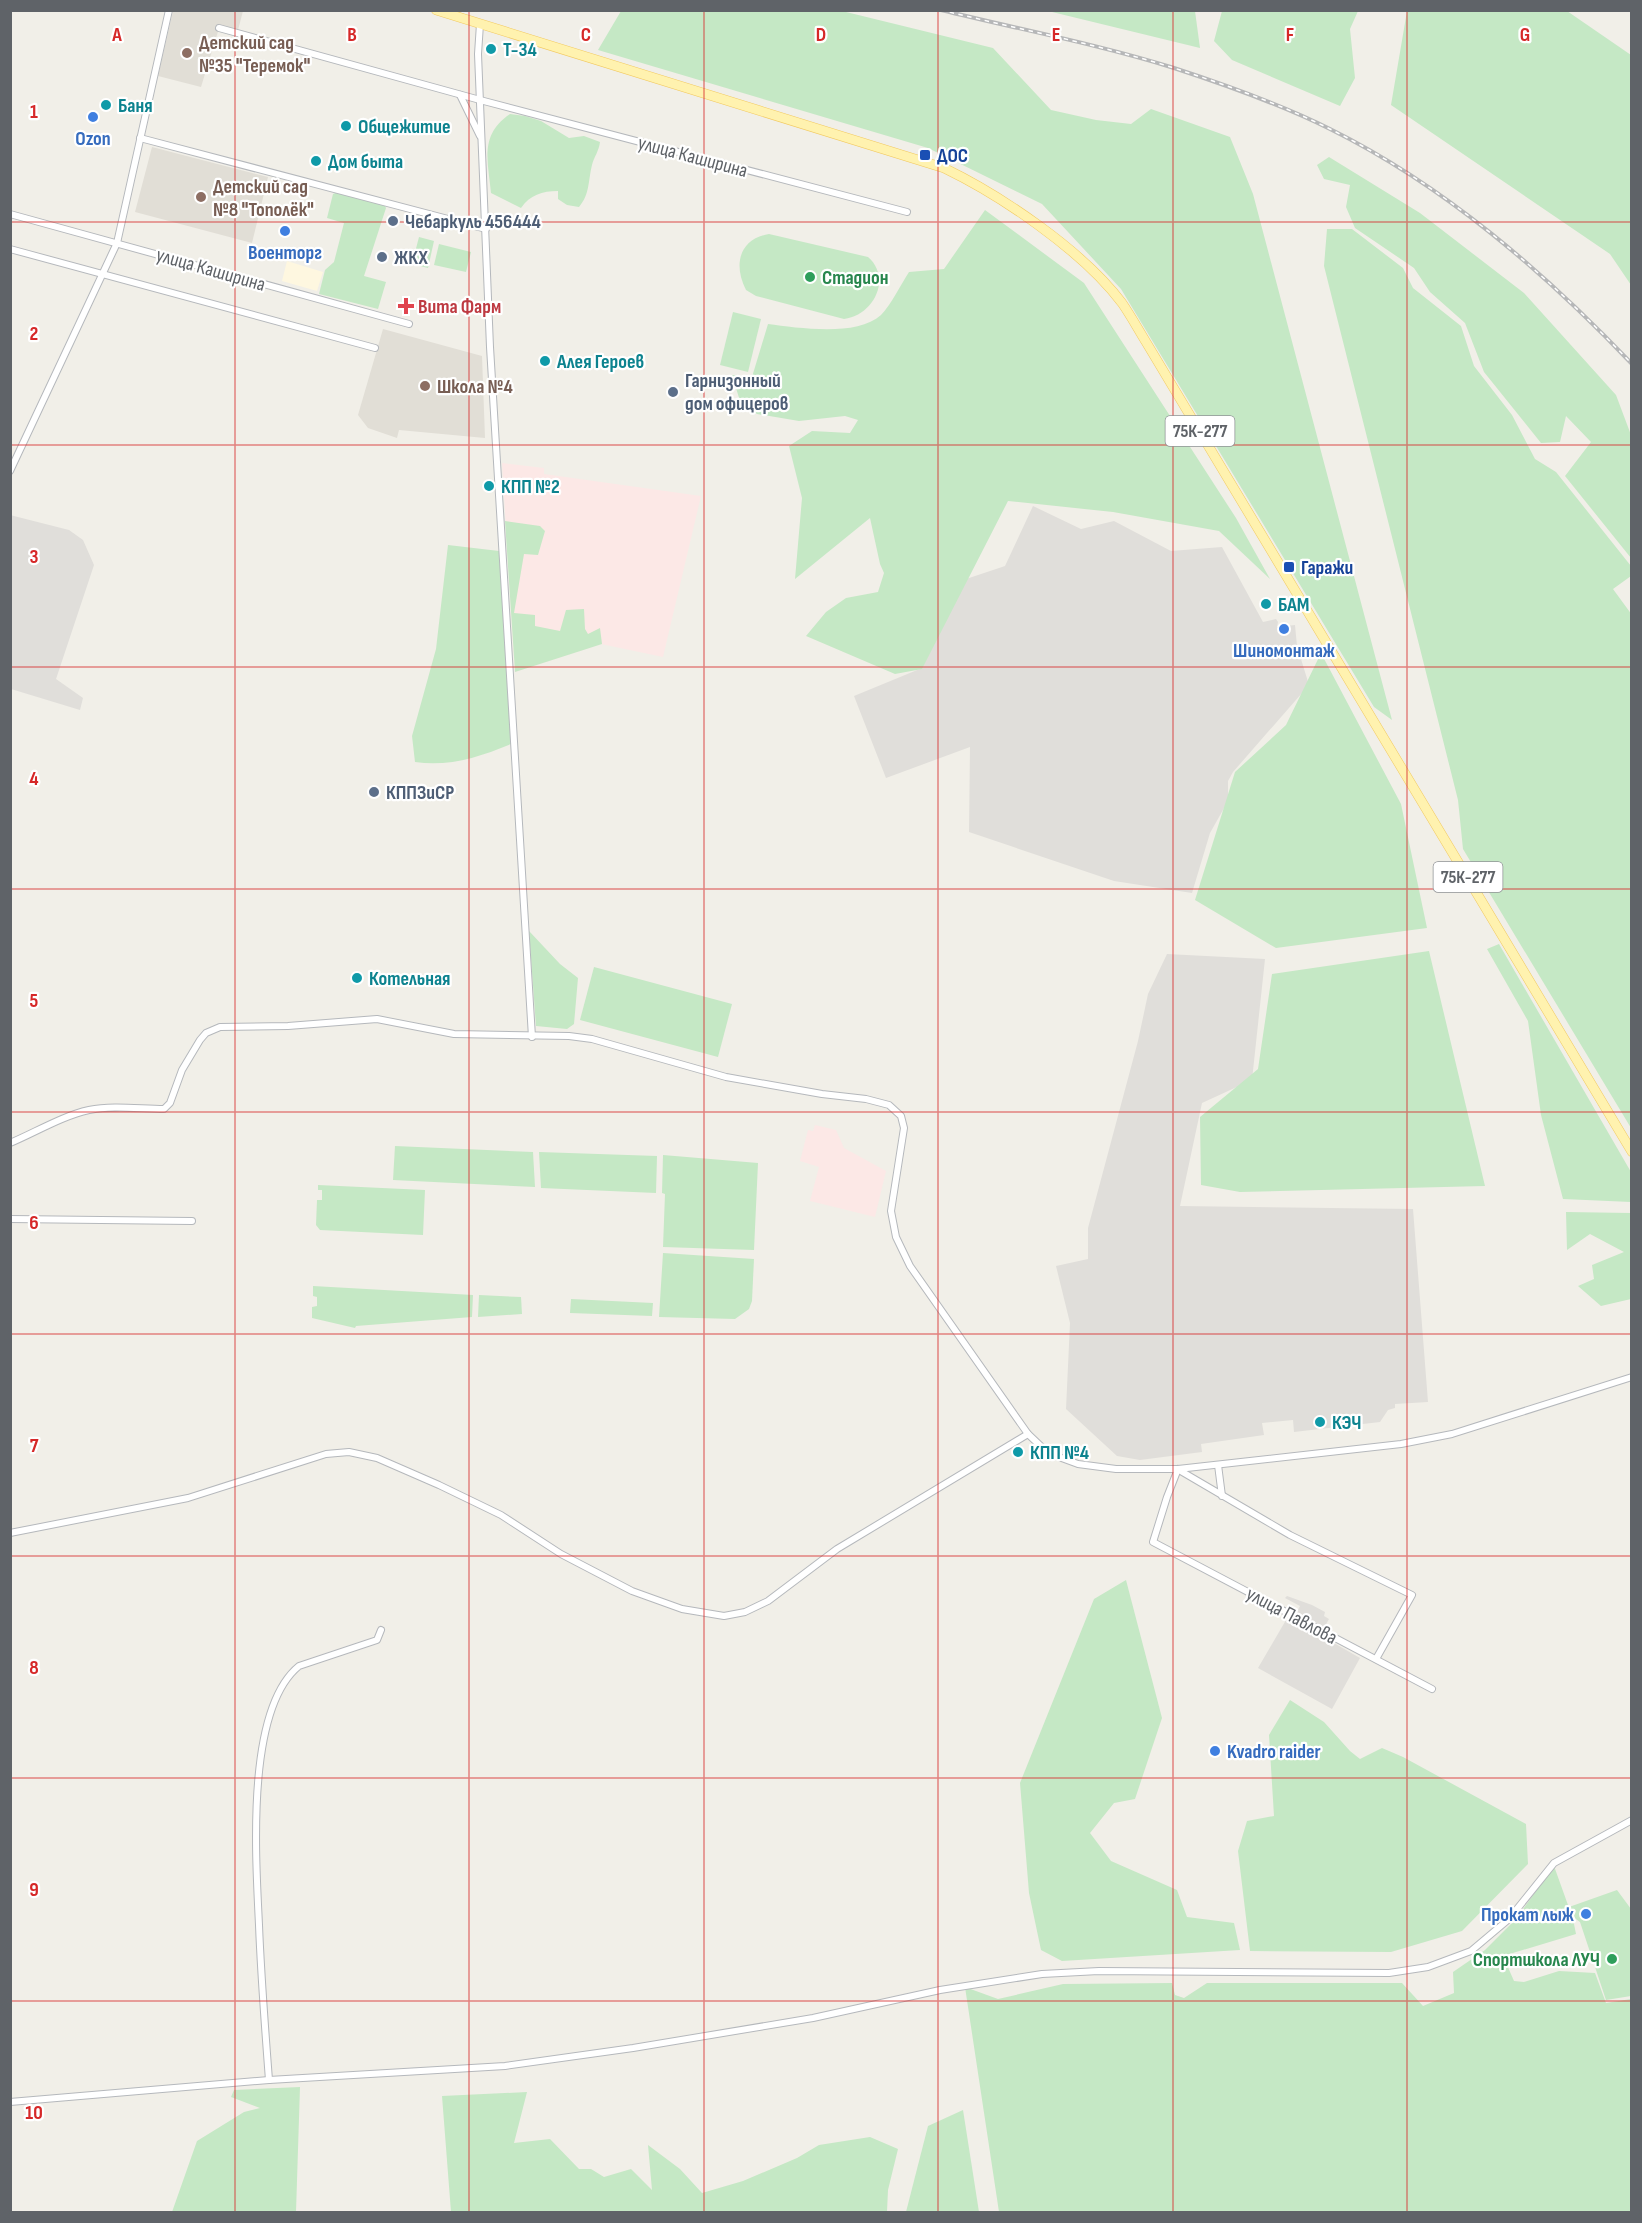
<svg xmlns="http://www.w3.org/2000/svg" width="1642" height="2223" font-family="'Sofia Sans Condensed',sans-serif">
	<style>
		.commercial { fill: #fef7e0 }
		.industrial { fill: #e0deda }
		.education { fill: #e1ded6 }
		.medical { fill: #fce8e6 }
		.green { fill: #c5e8c5 }
		.lines { fill: none; stroke-linecap: round; stroke-linejoin: round }
		.minor-casing { stroke: #b5b8bc; stroke-width: 8 }
		.primary-casing { stroke: #f2c960; stroke-width: 10 }
		.minor { stroke: #fff; stroke-width: 6 }
		.primary { stroke: #fff2af; stroke-width: 9 }
		.rail-casing { stroke: #b6b7b8; stroke-width: 4 }
		.rail { stroke: #fff; stroke-width: 1.5; stroke-dasharray: 4.5; stroke-linecap: butt }
		.grid { fill: none; stroke: #d62828; stroke-width: 1.5; stroke-opacity: 0.55 }
		.culture-dot { fill: #0f9aa8; stroke: #fff; stroke-width: 2 }
		.education-dot { fill: #8d6e63; stroke: #fff; stroke-width: 2 }
		.shop-dot { fill: #3f7fe0; stroke: #fff; stroke-width: 2 }
		.transit-dot { fill: #1a4fb4; stroke: #fff; stroke-width: 2 }
		.service-dot { fill: #5c6f8a; stroke: #fff; stroke-width: 2 }
		.leisure-dot { fill: #2e9e5b; stroke: #fff; stroke-width: 2 }
		.health-dot { fill: #e0444e; stroke: #fff; stroke-width: 2 }
		.labels { text-anchor: middle; stroke-width: 4.5; stroke-linejoin: round; paint-order: stroke }
		.shield { fill: #fff; stroke: #8f9295; stroke-width: 1.5 }
		.shield-label { font-size: 18px; font-weight: bold; fill: #5f6368 }
		.education-label { font-size: 20px; font-weight: bold; fill: #785e54; stroke: #fff; text-anchor: start }
		.culture-label { font-size: 20px; font-weight: bold; fill: #0d838f; stroke: #fff; text-anchor: start }
		.shop-label { font-size: 20px; font-weight: bold; fill: #366cbe; stroke: #fff }
		.transit-label { font-size: 20px; font-weight: bold; fill: #164399; stroke: #fff; text-anchor: start }
		.street-label { font-size: 20px; fill: #5f6368; stroke: #fff }
		.service-label { font-size: 20px; font-weight: bold; fill: #4e5e75; stroke: #fff; text-anchor: start }
		.leisure-label { font-size: 20px; font-weight: bold; fill: #27864d; stroke: #fff; text-anchor: start }
		.health-label { font-size: 20px; font-weight: bold; fill: #be3a42; stroke: #fff; text-anchor: start }
		.grid-label { font-size: 20px; text-anchor: middle; font-weight: bold; fill: #d62828; stroke: #fff; stroke-width: 4.5; stroke-linejoin: round; paint-order: stroke }
	</style>
	<rect width="100%" height="100%" fill="#f1efe8"/>
	<!-- commercial -->
	<polygon class="commercial" points="287,261 323,272 317,291 282,281"/>
	<!-- industrial -->
	<g class="industrial">
		<polygon points="1033,506 1081,529 1114,521 1171,551 1222,547 1263,622 1276,619 1278,622 1277,627 1295,625 1297,646 1309,685 1233,772 1228,781 1228,801 1210,833 1192,893 1114,881 969,832 970,747 886,778 854,696 922,668 966,579 1005,566"/>
		<polygon points="10,515 69,530 83,540 94,565 56,679 83,698 80,710 11,689"/>
		<polygon points="1167,954 1265,959 1252,1080 1202,1103 1180,1206 1413,1209 1428,1402 1395,1404 1395,1408 1388,1410 1380,1422 1294,1432 1293,1420 1262,1423 1264,1435 1201,1444 1202,1452 1140,1460 1117,1456 1066,1409 1070,1323 1056,1266 1088,1259 1088,1228 1138,1041 1148,994"/>
		<polygon points="1287,1596 1312,1605 1325,1612 1324,1616 1329,1619 1320,1635 1360,1658 1332,1709 1258,1668 1293,1608 1298,1610 1300,1606 1285,1598"/>
	</g>
	<!-- education -->
	<g class="education">
		<polygon points="173,11 243,11 238,30 220,25 201,87 158,76"/>
		<polygon points="152,147 268,177 252,243 135,212"/>
		<polygon points="383,329 482,356 485,438 399,430 397,438 368,428 358,415"/>
	</g>
	<!-- medical -->
	<g class="medical">
		<polygon points="502,463 544,468 544,474 701,496 663,657 601,644 515,672"/>
		<polygon points="815,1125 836,1130 844,1148 886,1171 875,1217 810,1201 819,1167 800,1161 808,1130 813,1131"/>
	</g>
	<!-- green -->
	<g class="green">
		<polygon points="621,11 842,11 993,48 1051,110 1096,120 1131,124 1151,109 1230,137 1253,194 1392,720 1374,707 1121,289 1042,204 928,148 598,50"/>
		<polygon points="1048,11 1195,11 1200,48"/>
		<polygon points="1222,11 1358,11 1350,29 1355,78 1340,106 1232,60 1214,41"/>
		<polygon points="1407,11 1567,11 1631,55 1631,285 1610,254 1391,105"/>
		<path d="M510 114 525 116 541 121 569 138 584 136 600 142C599 151 594 157 592 165 588 181 590 194 579 207L567 205 558 199V191C542 191 530 195 521 208L491 193C488 161 479 135 510 114Z"/>
		<polygon points="1329,157 1420,213 1524,293 1616,395 1631,435 1631,558 1565,476 1591,442 1566,416 1560,442 1541,443 1484,372 1465,323 1430,292 1414,268 1355,228 1346,207 1350,185 1324,179 1317,165"/>
		<polygon points="338,192 384,204 386,208 364,276 386,282 378,309 319,294 325,270 334,262 344,223 327,218 333,194"/>
		<path d="M985 210 1084 283 1236 518 1270 579 1219 531 1113 512 1008 501 922 669 895 674 806 636 826 612 846 598 878 592 884 573 880 564 870 518 795 579 802 498 789 446 812 431 850 433 858 420 845 416 799 421 757 414 740 401 732 375 752 377 768 324C799 328 857 337 881 315 891 305 901 284 909 272L944 269Z"/>
		<polygon points="1327,229 1352,229 1403,268 1413,288 1461,326 1474,366 1512,415 1535,459 1556,472 1631,566 1631,576 1613,589 1632,615 1631,1128 1463,849 1458,800 1324,266"/>
		<path d="M769 234 868 257C892 278 874 315 844 319L756 296 746 290C733 265 739 239 769 234Z"/>
		<polygon points="419,237 434,241 428,268 412,264"/>
		<polygon points="439,244 471,252 466,272 434,265"/>
		<polygon points="733,312 761,319 748,372 720,365"/>
		<polygon points="505,521 540,526 545,531 538,555 524,554 514,613 535,615 535,626 560,631 566,610 584,609 585,629 588,634 600,628 602,644 515,672"/>
		<path d="M448 545 499 551 511 744C479 757 449 767 415 762L412 736 436 649Z"/>
		<polygon points="1321,653 1401,804 1427,928 1276,948 1195,900 1235,772 1286,725"/>
		<polygon points="529,931 560,964 578,978 574,1024 567,1029 536,1026"/>
		<polygon points="1499,944 1631,1172 1631,1202 1563,1199 1541,1115 1528,1021 1487,949"/>
		<polygon points="1429,951 1485,1186 1240,1192 1201,1185 1200,1117 1258,1069 1272,974"/>
		<polygon points="594,967 732,1004 718,1057 580,1020"/>
		<polygon points="395,1146 533,1152 535,1187 393,1180"/>
		<polygon points="539,1152 657,1156 656,1193 541,1188"/>
		<polygon points="663,1155 758,1163 754,1250 663,1247 665,1194 662,1193"/>
		<polygon points="318,1185 425,1190 423,1235 320,1230 316,1225 317,1200 322,1200 322,1190 318,1190"/>
		<polygon points="1566,1212 1631,1213 1631,1299 1601,1306 1578,1286 1594,1279 1592,1265 1624,1252 1590,1234 1567,1250"/>
		<polygon points="663,1253 754,1259 752,1301 749,1309 735,1319 659,1317"/>
		<polygon points="313,1286 473,1295 472,1317 356,1326 355,1328 312,1318 312,1307 317,1306 317,1297 313,1296"/>
		<polygon points="479,1295 521,1297 522,1314 478,1317"/>
		<polygon points="571,1299 653,1303 652,1316 570,1313"/>
		<polygon points="1126,1580 1162,1718 1135,1799 1114,1803 1090,1833 1111,1861 1177,1890 1187,1917 1234,1923 1240,1950 1062,1961 1041,1950 1029,1893 1020,1783 1094,1599"/>
		<polygon points="1290,1700 1324,1722 1350,1751 1360,1759 1382,1748 1403,1757 1526,1824 1528,1864 1462,1931 1391,1952 1250,1951 1238,1851 1247,1821 1274,1816 1269,1735"/>
		<polygon points="1554,1866 1573,1919 1576,1934 1503,1956 1514,1981 1524,1982 1559,1971 1595,1973 1606,2003 1631,1999 1631,2212 999,2212 965,1987 998,1999 1063,1984 1172,1983 1175,1995 1184,1998 1207,1983 1402,1983 1423,2006 1454,1993 1453,1972 1485,1950 1516,1919"/>
		<polygon points="1617,1890 1631,1909 1631,1996 1606,2000 1580,1922 1573,1917 1569,1907"/>
		<polygon points="300,2087 296,2212 172,2212 197,2141 244,2112 260,2108 231,2097 234,2090"/>
		<polygon points="527,2092 514,2143 550,2139 579,2169 591,2169 604,2177 631,2169 652,2190 648,2145 680,2169 702,2193 743,2181 797,2158 819,2145 870,2137 898,2149 888,2190 887,2212 451,2212 442,2096"/>
		<polygon points="963,2110 979,2212 906,2212 928,2126"/>
	</g>
	<g class="lines">
		<!-- minor casing -->
		<g class="minor-casing">
			<g id="minor">
				<polyline points="480,24 478,54 490,347 532,1037"/>
				<polyline points="219,28 480,100 907,212"/>
				<polyline points="460,95 480,136"/>
				<polyline points="140,138 486,229"/>
				<polyline points="10,214 409,324"/>
				<polyline points="10,249 375,348"/>
				<polyline points="10,471 117,243 169,10"/>
				<path d="M10 1143C36 1132 62 1116 89 1110 113 1105 140 1109 164 1109L170 1103 182 1070 200 1040 206 1033 220 1027 288 1026 377 1019 454 1034 569 1036 592 1039 726 1077 822 1094 866 1099 889 1105 901 1116 904 1128 891 1211 896 1237 910 1266 1028 1434 1048 1453 1078 1464 1116 1469H1178L1401 1444 1452 1434 1632 1377"/>
				<polyline points="10,1219 192,1221"/>
				<polyline points="1218,1465 1222,1496"/>
				<polyline points="1178,1469 1167,1497 1153,1542 1432,1689"/>
				<polyline points="1179,1470 1290,1535 1412,1595 1376,1659"/>
				<polyline points="10,1533 188,1498 326,1454 349,1452 377,1458 439,1485 501,1515 561,1554 632,1591 682,1609 724,1616 745,1612 768,1601 837,1549 1028,1434"/>
				<path d="M269 2080C265 2028 261 1977 259 1925 256 1860 245 1710 299 1666L377 1640 381 1630"/>
				<polyline points="10,2102 269,2080 505,2066 633,2048 813,2018 940,1990 1042,1974 1099,1971 1389,1973 1428,1967 1471,1951 1509,1919 1554,1863 1632,1820"/>
			</g>
		</g>
		<!-- primary casing -->
		<g class="primary-casing">
			<path id="primary" d="M436 10 944 168C1002 196 1083 251 1122 303 1131 316 1138 329 1146 342L1632 1152"/>
		</g>
		<!-- minor -->
		<use href="#minor" class="minor"/>
		<!-- primary -->
		<use href="#primary" class="primary"/>
		<!-- rail casing -->
		<g class="rail-casing">
			<path id="rail" d="M941 10C1018 29 1097 44 1174 68 1226 85 1280 104 1330 129 1445 186 1544 272 1632 364"/>
		</g>
		<!-- rail -->
		<use href="#rail" class="rail"/>
	</g>
	<!-- grid -->
	<path class="grid" d="M235 10V2212M469 10V2212M704 10V2212M938 10V2212M1173 10V2212M1407 10V2212M10 222H1632M10 445H1632M10 667H1632M10 889H1632M10 1112H1632M10 1334H1632M10 1556H1632M10 1778H1632M10 2001H1632"/>
	<!-- markers -->
	<g class="culture-dot">
		<circle cx="491" cy="49" r="6"/>
		<circle cx="106" cy="105" r="6"/>
		<circle cx="346" cy="126" r="6"/>
		<circle cx="316" cy="161" r="6"/>
		<circle cx="545" cy="361" r="6"/>
		<circle cx="489" cy="486" r="6"/>
		<circle cx="1266" cy="604" r="6"/>
		<circle cx="357" cy="978" r="6"/>
		<circle cx="1320" cy="1422" r="6"/>
		<circle cx="1018" cy="1452" r="6"/>
	</g>
	<g class="education-dot">
		<circle cx="187" cy="53" r="6"/>
		<circle cx="201" cy="197" r="6"/>
		<circle cx="425" cy="386" r="6"/>
	</g>
	<g class="shop-dot">
		<circle cx="93" cy="117" r="6"/>
		<circle cx="285" cy="231" r="6"/>
		<circle cx="1284" cy="629" r="6"/>
		<circle cx="1215" cy="1751" r="6"/>
		<circle cx="1586" cy="1914" r="6"/>
	</g>
	<g class="transit-dot">
		<rect x="919" y="149" width="12" height="12" rx="3"/>
		<rect x="1283" y="561" width="12" height="12" rx="3"/>
	</g>
	<g class="service-dot">
		<circle cx="393" cy="221" r="6"/>
		<circle cx="382" cy="257" r="6"/>
		<circle cx="673" cy="392" r="6"/>
		<circle cx="374" cy="792" r="6"/>
	</g>
	<g class="leisure-dot">
		<circle cx="810" cy="277" r="6"/>
		<circle cx="1612" cy="1959" r="6"/>
	</g>
	<path class="health-dot" d="M403 297h6v6h6v6h-6v6h-6v-6h-6v-6h6z"/>
	<g class="labels">
		<!-- shield labels -->
		<g class="shield">
			<rect x="1165.5" y="416" width="69" height="30" rx="4.5"/>
			<rect x="1433.5" y="862" width="69" height="30" rx="4.5"/>
		</g>
		<g class="shield-label">
			<text x="1200" y="437">75К-277</text>
			<text x="1468" y="883">75К-277</text>
		</g>
		<!-- education labels -->
		<g class="education-label">
			<text x="199" y="49">Детский сад<tspan x="199" dy="23">№35 "Теремок"</tspan></text>
			<text x="213" y="193">Детский сад<tspan x="213" dy="23">№8 "Тополёк"</tspan></text>
			<text x="437" y="393">Школа №4</text>
		</g>
		<!-- culture labels -->
		<g class="culture-label">
			<text x="503" y="56">Т-34</text>
			<text x="118" y="112">Баня</text>
			<text x="358" y="133">Общежитие</text>
			<text x="328" y="168">Дом быта</text>
			<text x="557" y="368">Алея Героев</text>
			<text x="501" y="493">КПП №2</text>
			<text x="1278" y="611">БАМ</text>
			<text x="369" y="985">Котельная</text>
			<text x="1332" y="1429">КЭЧ</text>
			<text x="1030" y="1459">КПП №4</text>
		</g>
		<!-- shop labels -->
		<g class="shop-label">
			<text x="93" y="145">Ozon</text>
			<text x="285" y="259">Военторг</text>
			<text x="1284" y="657">Шиномонтаж</text>
			<text x="1227" y="1758" text-anchor="start">Kvadro raider</text>
			<text x="1574" y="1921" text-anchor="end">Прокат лыж</text>
		</g>
		<!-- transit labels -->
		<g class="transit-label">
			<text x="937" y="162">ДОС</text>
			<text x="1301" y="574">Гаражи</text>
		</g>
		<!-- street labels -->
		<g class="street-label">
			<text transform="translate(693 156) rotate(15)" y="7">улица Каширина</text>
			<text transform="translate(211 269) rotate(16)" y="7">улица Каширина</text>
			<text transform="translate(1292 1615) rotate(28)" y="7">улица Павлова</text>
		</g>
		<!-- service labels -->
		<g class="service-label">
			<text x="405" y="228">Чебаpкуль 456444</text>
			<text x="394" y="264">ЖКХ</text>
			<text x="685" y="387">Гарнизонный<tspan x="685" dy="23">дом офицеров</tspan></text>
			<text x="386" y="799">КППЗиСР</text>
		</g>
		<!-- leisure labels -->
		<g class="leisure-label">
			<text x="822" y="284">Стадион</text>
			<text x="1600" y="1966" text-anchor="end">Спортшкола ЛУЧ</text>
		</g>
		<!-- health labels -->
		<g class="health-label">
			<text x="418" y="313">Вита Фарм</text>
		</g>
	</g>
	<g class="grid-label">
		<text x="117" y="41">A</text>
		<text x="352" y="41">B</text>
		<text x="586" y="41">C</text>
		<text x="821" y="41">D</text>
		<text x="1056" y="41">E</text>
		<text x="1290" y="41">F</text>
		<text x="1525" y="41">G</text>
		<text x="34" y="118">1</text>
		<text x="34" y="340">2</text>
		<text x="34" y="563">3</text>
		<text x="34" y="785">4</text>
		<text x="34" y="1007">5</text>
		<text x="34" y="1229">6</text>
		<text x="34" y="1452">7</text>
		<text x="34" y="1674">8</text>
		<text x="34" y="1896">9</text>
		<text x="34" y="2119">10</text>
	</g>
	<!-- border -->
	<rect width="1642" height="2223" fill="none" stroke="#5f6368" stroke-width="24"/>
</svg>
